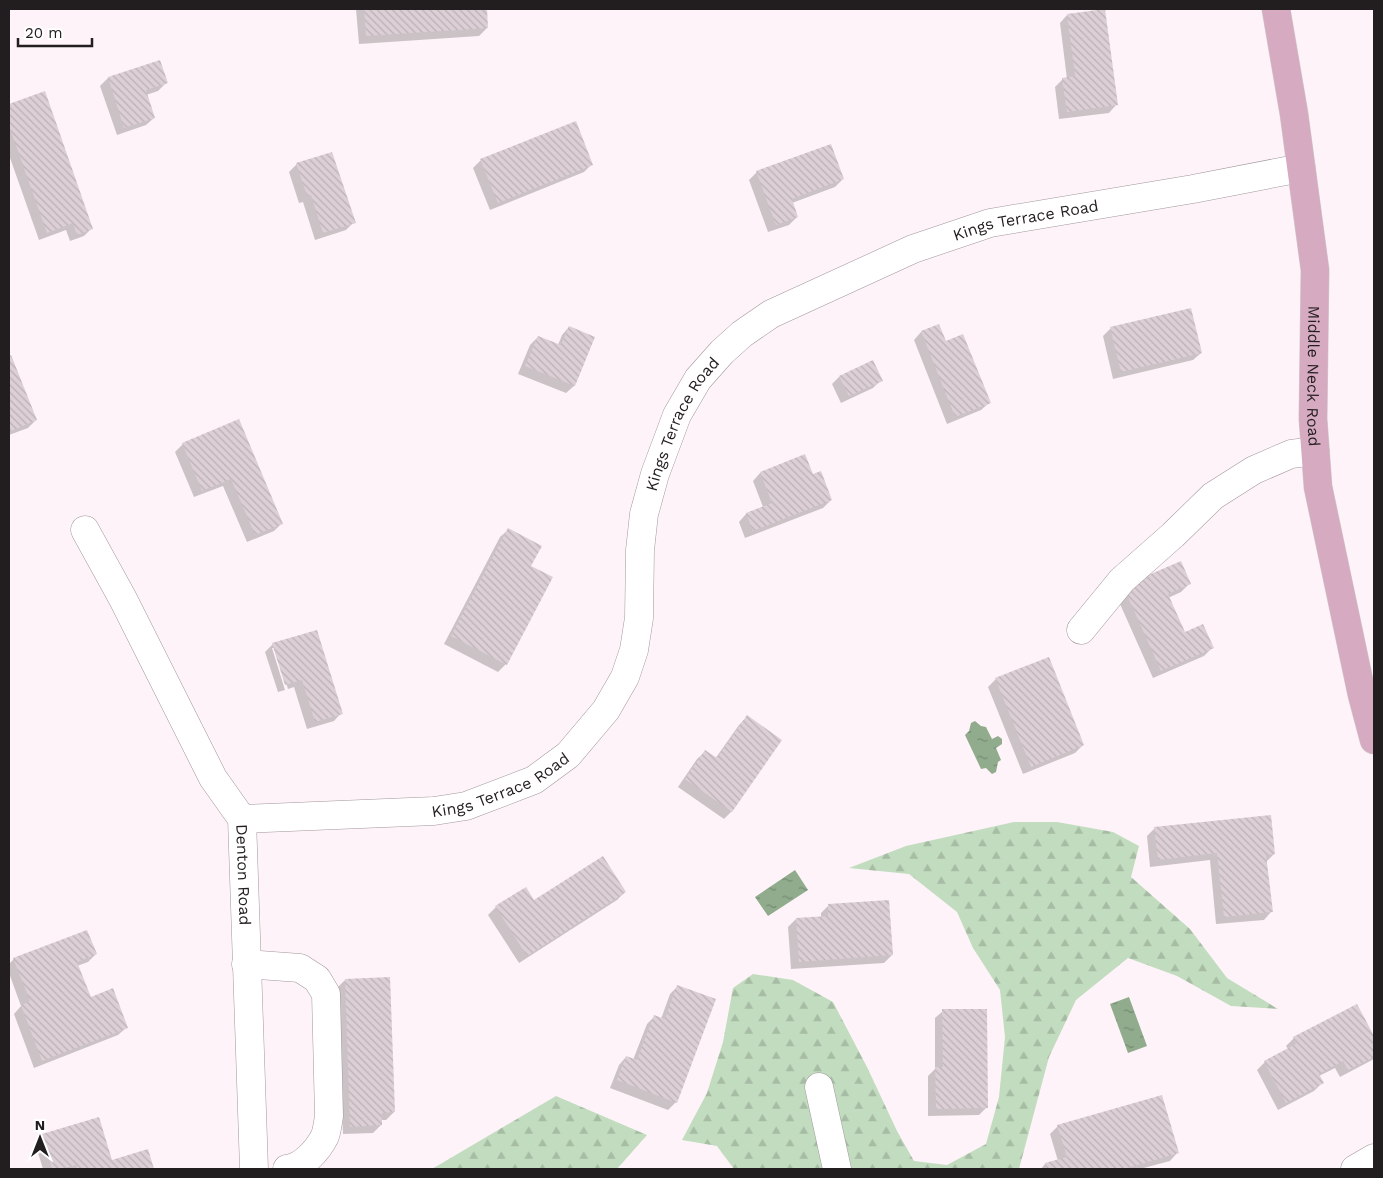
<svg xmlns="http://www.w3.org/2000/svg" width="1383" height="1178" font-family="'Work Sans',sans-serif">
	<style>
		.forest { fill: url(#forest-firs) }
		.water { fill: url(#water-ripples) }
		.shadow { fill: #0003 }
		.building { fill: url(#building-back-hatch) }
		.lines { fill: none; stroke-linecap: round; stroke-linejoin: round }
		.minor-casing { stroke: #a2969c; stroke-width: 29 }
		.major-casing { stroke: #d3d2d2; stroke-width: 29 }
		.minor { stroke: #fff; stroke-width: 28 }
		.major { stroke: #d6aac0; stroke-width: 28 }
		.labels { text-anchor: middle; stroke-width: 5; stroke-linejoin: round; paint-order: stroke }
		.street-label { font-size: 16px; fill: #221d1f; stroke: #fff }
	</style>
	<defs>
		<pattern id="forest-firs" width="22" height="20" patternUnits="userSpaceOnUse" patternTransform="scale(1.25)"><rect width="22" height="20" fill="#c2dcbf"/><path d="M5 1l3.5 6h-7zM16 11l3.5 6h-7z" fill="#a6bca4"/></pattern>
		<pattern id="water-ripples" width="26" height="14" patternUnits="userSpaceOnUse" patternTransform="scale(1.25)"><rect width="26" height="14" fill="#90ac8d"/><path d="M2 4q2-2 4 0t4 0M15 11q2-2 4 0t4 0" fill="none" stroke="#758b73"/></pattern>
		<pattern id="building-back-hatch" width="6" height="6" patternUnits="userSpaceOnUse" patternTransform="scale(1.25)"><rect width="6" height="6" fill="#dccfd5"/><path d="M-1 5l2 2M0 0l6 6M5-1l2 2" fill="none" stroke="#bcb1b6"/></pattern>
	</defs>
	<rect width="100%" height="100%" fill="#fef3f8"/>
	<!-- forest -->
	<g class="forest">
		<polygon points="1014,822 1057,822 1113,832 1139,846 1131,877 1190,929 1227,978 1278,1009 1231,1006 1177,976 1128,958 1076,1000 1049,1057 1019,1169 734,1169 717,1146 682,1140 707,1093 723,1042 733,988 753,974 793,980 833,1002 867,1067 897,1131 914,1161 947,1165 986,1144 999,1097 1005,1037 1000,990 973,948 957,912 909,874 849,868 906,846"/>
		<polygon points="556,1096 647,1135 617,1169 432,1169"/>
	</g>
	<!-- water -->
	<g class="water">
		<polygon points="975,721 981,726 986,727 992,739 998,736 1002,739 1002,744 996,748 1001,760 998,762 996,772 992,774 986,768 981,769 965,735 969,731 971,723"/>
		<polygon points="795,870 808,890 768,916 755,897"/>
		<polygon points="1129,997 1147,1046 1128,1053 1110,1004"/>
	</g>
	<!-- shadow -->
	<g class="shadow">
		<polygon points="356,9 486,9 487,28 479,36 359,44"/>
		<polygon points="1067,15 1116,105 1109,113 1059,119 1055,87 1063,79 1067,79 1060,23"/>
		<polygon points="159,61 166,83 158,91 146,95 154,118 146,125 117,135 100,86 108,78"/>
		<polygon points="44,92 92,228 84,236 70,241 66,230 39,240 9,155 9,105"/>
		<polygon points="481,160 592,164 584,172 490,210 473,168"/>
		<polygon points="297,164 354,222 346,230 315,240 303,202 299,203 289,172"/>
		<polygon points="757,172 843,179 835,187 792,203 797,217 789,225 768,232 749,180"/>
		<polygon points="939,325 945,342 989,403 981,410 947,424 914,340 921,332"/>
		<polygon points="569,327 594,337 574,386 566,393 518,374 530,345 538,337 558,345 562,335"/>
		<polygon points="1111,328 1201,353 1193,360 1113,379 1103,336"/>
		<polygon points="11,356 36,420 28,428 9,435 9,357"/>
		<polygon points="872,361 881,380 873,388 841,403 832,384 839,377"/>
		<polygon points="238,421 282,523 274,531 247,542 223,486 194,497 175,452 183,444"/>
		<polygon points="805,456 813,476 831,500 823,508 745,538 739,522 746,514 763,507 753,481 760,473"/>
		<polygon points="508,530 529,566 506,664 498,672 444,644 500,537"/>
		<polygon points="1189,584 1181,592 1168,598 1184,634 1212,648 1204,656 1153,678 1116,595"/>
		<polygon points="273,644 341,713 334,721 307,729 294,687 288,689 275,648 272,648 285,690 278,692 265,652"/>
		<polygon points="996,679 1083,745 1075,753 1023,774 988,687"/>
		<polygon points="747,717 732,811 724,819 678,787 697,759 705,752 715,759 739,725"/>
		<polygon points="1155,828 1274,854 1266,862 1271,912 1264,920 1216,924 1210,860 1150,867 1147,836"/>
		<polygon points="526,889 534,902 625,892 617,900 519,963 488,915 496,907"/>
		<polygon points="828,906 892,955 884,963 791,969 788,927 796,919 821,918 821,913"/>
		<polygon points="96,954 88,962 77,966 90,999 126,1028 118,1035 34,1068 14,1014 21,1006 9,973 9,964 14,959"/>
		<polygon points="345,980 394,1112 386,1120 381,1120 381,1125 373,1133 343,1134 337,988"/>
		<polygon points="677,987 676,1102 668,1110 610,1088 619,1065 626,1057 633,1060 647,1024 655,1016 661,1019 670,994"/>
		<polygon points="1356,1005 1374,1039 1374,1059 1340,1077 1335,1068 1319,1076 1322,1083 1314,1091 1278,1110 1257,1070 1265,1062 1288,1049 1286,1046 1294,1038"/>
		<polygon points="943,1011 987,1107 979,1115 928,1116 928,1076 935,1069 935,1018"/>
		<polygon points="1058,1126 1177,1153 1170,1161 1140,1169 1041,1169 1045,1164 1058,1161 1050,1134"/>
		<polygon points="42,1135 111,1161 147,1151 152,1169 43,1169 35,1143"/>
	</g>
	<!-- building -->
	<g class="building">
		<polygon points="364,9 487,9 488,28 366,36"/>
		<polygon points="1105,9 1118,105 1067,112 1062,78 1075,76 1067,14"/>
		<polygon points="160,60 168,83 146,90 155,118 124,128 108,77"/>
		<polygon points="45,91 93,229 77,235 73,223 47,233 9,126 9,104"/>
		<polygon points="576,121 593,165 498,203 480,159"/>
		<polygon points="831,144 844,179 792,199 798,217 776,225 756,171"/>
		<polygon points="332,152 356,223 323,233 311,195 307,196 296,163"/>
		<polygon points="1191,308 1202,353 1121,372 1110,327"/>
		<polygon points="939,324 946,341 963,334 991,403 955,417 921,331"/>
		<polygon points="569,326 595,337 575,386 525,366 538,336 561,345"/>
		<polygon points="11,355 37,420 9,432 9,356"/>
		<polygon points="873,360 883,381 849,396 839,376"/>
		<polygon points="239,419 283,524 255,535 231,479 202,491 182,443"/>
		<polygon points="805,454 813,474 821,471 832,500 753,531 746,513 772,503 760,472"/>
		<polygon points="508,528 542,546 531,566 553,577 507,665 451,636"/>
		<polygon points="1181,561 1191,584 1168,594 1185,632 1203,624 1214,648 1161,671 1123,586"/>
		<polygon points="317,630 343,714 315,722 302,680 285,685 272,643"/>
		<polygon points="1049,657 1084,745 1031,767 995,678"/>
		<polygon points="747,715 782,740 732,812 685,779 705,750 717,758"/>
		<polygon points="1271,815 1275,854 1266,855 1273,912 1224,917 1217,853 1158,860 1154,827"/>
		<polygon points="603,856 626,892 527,956 495,906 526,887 534,900"/>
		<polygon points="889,900 893,955 799,962 796,918 828,916 828,904"/>
		<polygon points="87,930 97,954 77,962 91,997 113,988 128,1028 42,1061 21,1005 30,1001 13,958"/>
		<polygon points="390,977 395,1112 382,1113 382,1125 350,1127 345,979"/>
		<polygon points="677,985 716,999 677,1103 617,1080 626,1056 637,1060 654,1015 665,1019"/>
		<polygon points="1357,1004 1374,1036 1374,1057 1348,1070 1343,1061 1319,1074 1324,1083 1286,1103 1264,1061 1296,1044 1293,1037"/>
		<polygon points="942,1009 987,1009 988,1108 936,1109 935,1067 943,1067"/>
		<polygon points="1162,1095 1179,1153 1124,1169 1046,1169 1045,1163 1067,1157 1057,1125"/>
		<polygon points="99,1117 112,1160 148,1149 154,1169 77,1169 76,1165 61,1169 52,1169 42,1134"/>
	</g>
	<g class="lines">
		<!-- minor casing -->
		<g class="minor-casing">
			<g id="minor">
				<path id="s1" d="M85 530 123 599 213 778 242 819 254 1169"/>
				<polyline points="1081,630 1122,580 1173,535 1213,496 1254,470 1291,454 1315,451"/>
				<path id="s2" d="M242 819 434 811 466 806 534 780 568 755 606 710 625 677 634 650 639 618 640 550 644 514 655 474 677 415 698 379 722 352 742 334 771 314 913 249 990 223 1193 189 1301 168"/>
				<path d="M246 964 300 968 317 979 326 994 329 1116C328 1123 327 1130 325 1136 318 1150 303 1167 287 1169"/>
				<polyline points="819,1087 837,1169"/>
				<polyline points="1355,1169 1374,1158"/>
			</g>
		</g>
		<!-- major casing -->
		<g class="major-casing">
			<g id="major">
				<path id="s3" d="M1276 9 1294 114 1315 270 1313 419 1318 487 1362 695 1374 740"/>
			</g>
		</g>
		<!-- minor -->
		<use href="#minor" class="minor"/>
		<!-- major -->
		<use href="#major" class="major"/>
	</g>
	<g class="labels">
		<!-- street labels -->
		<g class="street-label">
			<text dy="6" stroke="none"><textPath href="#s2" startOffset="1119">Kings Terrace Road</textPath></text>
			<text dy="6" stroke="none"><textPath href="#s3" startOffset="370">Middle Neck Road</textPath></text>
			<text dy="6" stroke="none"><textPath href="#s2" startOffset="700">Kings Terrace Road</textPath></text>
			<text dy="6" stroke="none"><textPath href="#s2" startOffset="264">Kings Terrace Road</textPath></text>
			<text dy="6" stroke="none"><textPath href="#s1" startOffset="385">Denton Road</textPath></text>
		</g>
	</g>
	<!-- border -->
	<rect width="1383" height="1178" fill="none" stroke="#221d1f" stroke-width="20"/>
	<!-- north arrow -->
	<g transform="translate(40 1138)" stroke="#ffffff" stroke-width="4" paint-order="stroke">
	<path d="M0-4L9 19L0 12L-9 19Z" fill="#221d1f"/>
	<text y="-8" font-size="14" font-weight="bold" text-anchor="middle" fill="#221d1f">N</text>
	</g>
	<!-- scale -->
	<path d="M18 38v8h74v-8" fill="none" stroke="#221d1f" stroke-width="2.5"/>
	<text x="25" y="38" font-size="15" fill="#221d1f" stroke="#ffffff" stroke-width="4" paint-order="stroke">20 m</text>
</svg>
